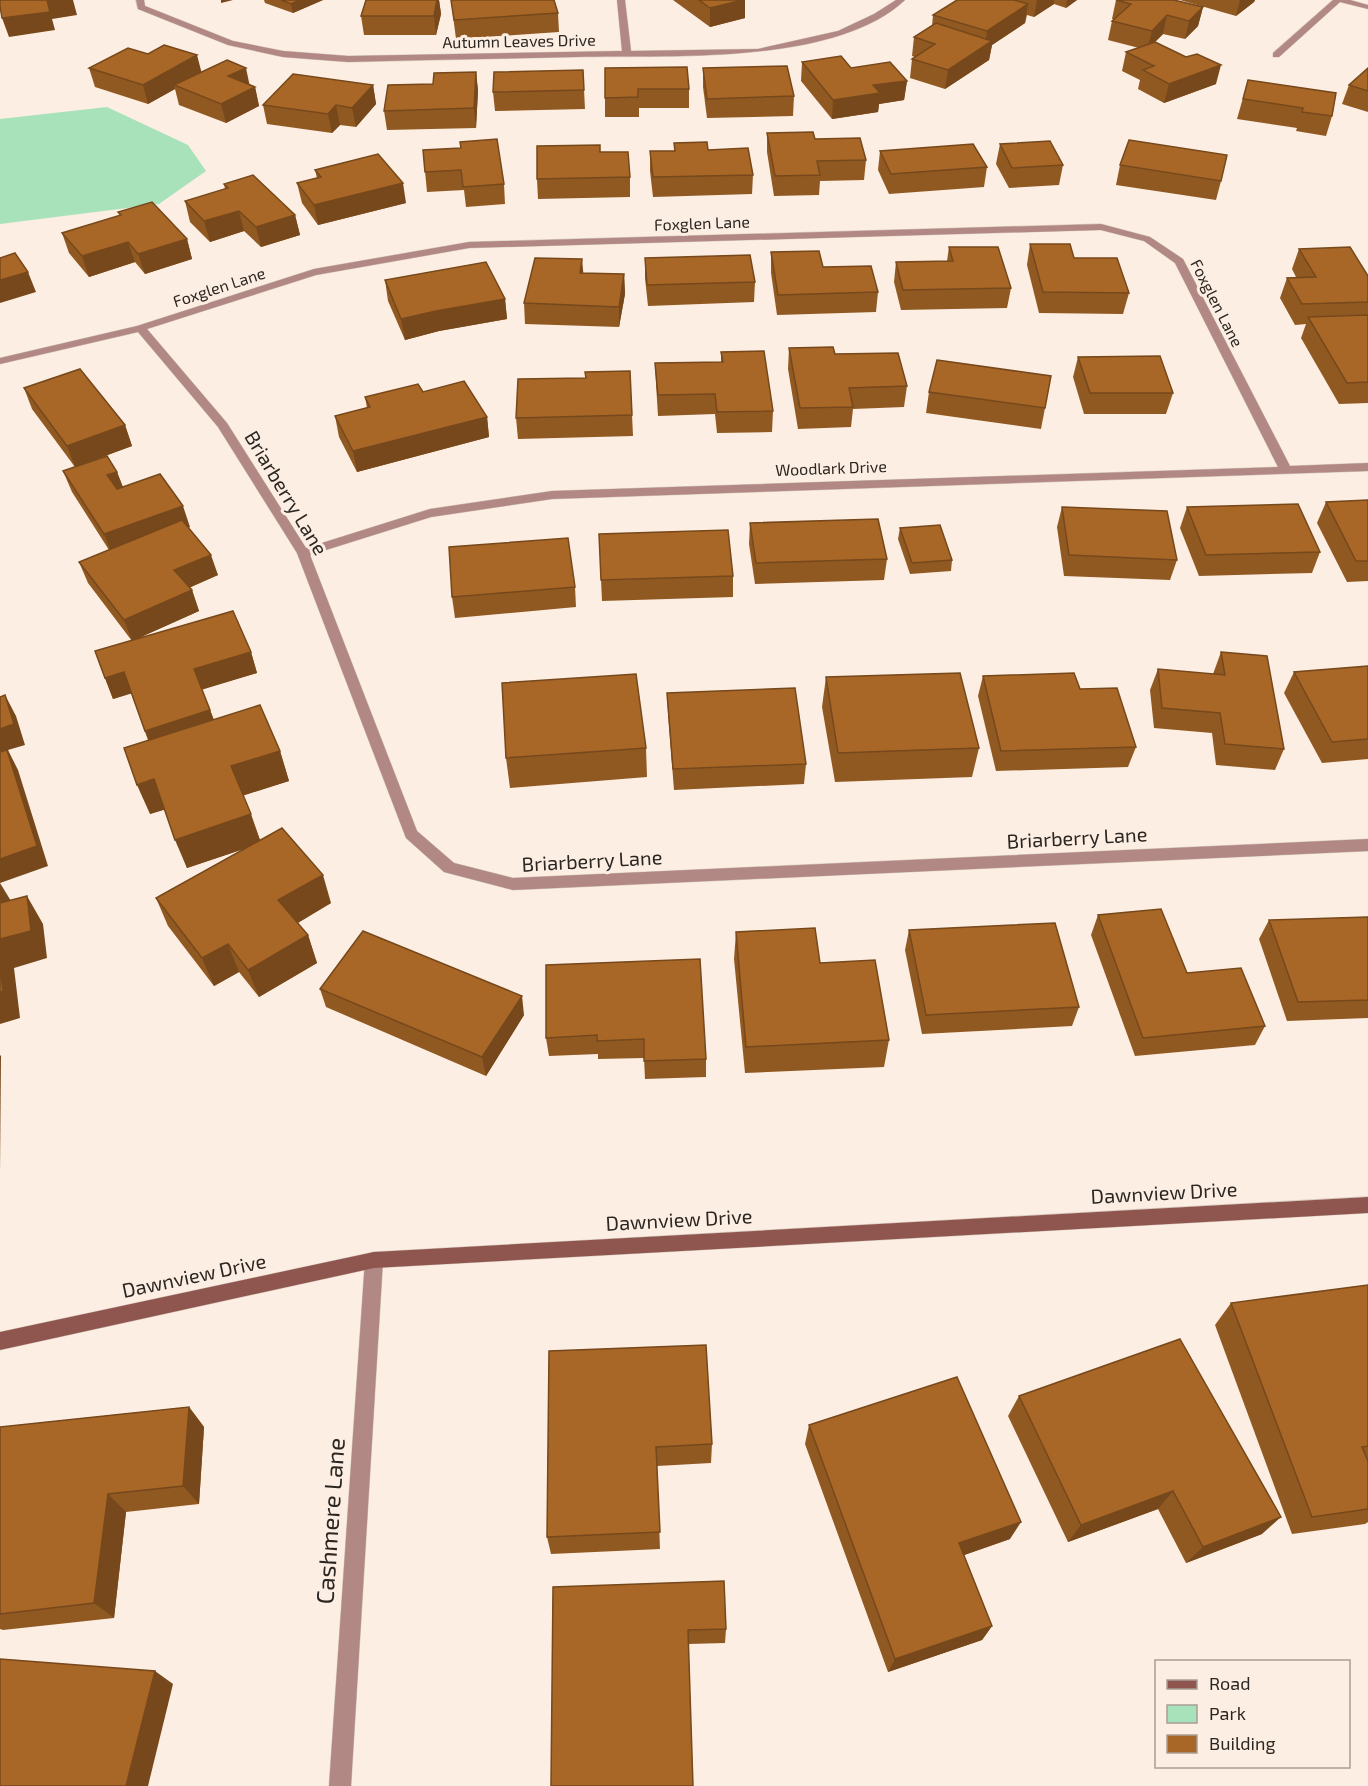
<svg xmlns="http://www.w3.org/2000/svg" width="1368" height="1786" font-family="'Exo 2',sans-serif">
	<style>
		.green { fill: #a8e2ba }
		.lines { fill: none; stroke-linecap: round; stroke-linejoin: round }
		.street-casing { stroke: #d7cabf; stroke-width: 1 }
		.secondary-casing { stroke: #d7cabf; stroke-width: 1 }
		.street { fill: #b18883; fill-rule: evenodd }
		.secondary { fill: #8f564f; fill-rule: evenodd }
		.wall { fill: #915922 }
		.shaded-wall { fill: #76481b }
		.building { fill: #a96727; stroke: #76481b; stroke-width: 1.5 }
		.labels { text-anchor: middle; stroke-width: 6; stroke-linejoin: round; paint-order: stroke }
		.far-street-label { font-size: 16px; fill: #2c2622; stroke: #fceee2 }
		.street-label { font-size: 20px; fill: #2c2622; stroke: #fceee2 }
		.near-street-label { font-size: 24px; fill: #2c2622; stroke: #fceee2 }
	</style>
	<rect width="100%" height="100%" fill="#fceee2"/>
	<!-- green -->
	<polygon class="green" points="107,107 188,145 206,171 159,204 0,224 0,119"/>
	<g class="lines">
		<!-- street casing -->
		<g class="street-casing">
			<g id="street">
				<path d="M136 0H144L145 6 233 41 283 51 348 56 622 51 617 0H625L631 51 758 49 838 31 874 14 896 0H905C835 66 666 55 576 57 500 59 424 60 348 62L283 57 228 45 138 9Z"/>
				<polygon points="1333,0 1350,0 1368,5 1368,9 1340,2 1279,57 1273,57 1273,53"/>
				<path d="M1101 224 1150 237 1183 259 1290 466 1368 463V471L552 499 431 517 310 555 417 831 454 863 513 878 1368 839V851L513 890 444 872 406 838 297 553 218 427 138 332 0 364V358L137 326 314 269 469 242ZM1101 230 1144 241 1175 263 1278 467 552 491 430 509 306 548 227 423 147 329 316 275 469 248Z"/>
				<polygon points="374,1252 380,1254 383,1260 351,1786 329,1786 365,1260 368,1254"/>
			</g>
		</g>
		<!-- secondary casing -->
		<g class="secondary-casing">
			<polygon id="secondary" points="1368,1197 1368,1213 374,1268 0,1350 0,1332 374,1252"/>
		</g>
		<!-- street -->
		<use href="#street" class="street"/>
		<!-- secondary -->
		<use href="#secondary" class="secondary"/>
	</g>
	<!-- wall -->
	<g class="wall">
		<polygon points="264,0 323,0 293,13 265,3"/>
		<polygon points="366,0 439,0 441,14 436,35 364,35 361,16"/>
		<polygon points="451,0 558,13 559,32 456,39"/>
		<polygon points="673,0 745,0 745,18 710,27"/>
		<polygon points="957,0 1077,0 1066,8 1054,4 1034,17 1027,15 1025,23 992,45 989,60 945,89 910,78 912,59 915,57 912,56 914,37 932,26 933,15"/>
		<polygon points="1116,0 1203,7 1198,26 1185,39 1163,34 1155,42 1216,84 1164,103 1138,89 1140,80 1122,71 1126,52 1139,48 1108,40 1112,21 1115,19 1112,19"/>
		<polygon points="1180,0 1255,0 1254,2 1236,16"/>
		<polygon points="802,62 851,68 907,81 904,100 879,104 878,112 832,119 801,81"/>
		<polygon points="89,68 202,72 255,87 259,106 226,123 179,105 175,89 148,104 95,87"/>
		<polygon points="605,68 689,89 689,108 639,108 639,117 605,117"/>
		<polygon points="703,68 794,96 793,116 707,118 703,87"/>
		<polygon points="1368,68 1368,112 1342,104 1349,85"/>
		<polygon points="583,70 585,109 495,111 493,92"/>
		<polygon points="476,72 478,91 476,128 387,130 384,111 433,84"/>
		<polygon points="1248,80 1332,116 1326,136 1296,131 1297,128 1237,119"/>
		<polygon points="373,85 376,104 356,127 340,125 332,133 267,124 263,105"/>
		<polygon points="767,133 815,139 866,160 864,180 820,181 819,195 774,196 767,152"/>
		<polygon points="674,143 708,150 753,175 752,194 653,197 650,171 650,151 674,151"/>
		<polygon points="1000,144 1063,165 1059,185 1009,188 996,164"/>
		<polygon points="423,150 504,184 505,204 466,207 464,190 427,192"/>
		<polygon points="880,151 987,167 984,187 889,194 878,170"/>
		<polygon points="601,152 630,177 630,197 538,199 537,179"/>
		<polygon points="1120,165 1221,181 1216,200 1116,185"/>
		<polygon points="315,170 406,203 318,225 302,203 297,183 317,178"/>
		<polygon points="224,184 295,215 300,235 261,247 244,231 210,242 190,222 185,201 225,189"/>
		<polygon points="118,212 187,239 192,259 145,274 135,262 89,277 69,253 62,233 120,216"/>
		<polygon points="1030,244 1074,258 1129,293 1123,314 1039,313 1027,265"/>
		<polygon points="949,247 1011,288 1007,308 901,310 894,282 896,262 947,261"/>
		<polygon points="1299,249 1368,276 1368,403 1339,404 1301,338 1306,324 1295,325 1280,298 1287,278 1296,277 1292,269"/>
		<polygon points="771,252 878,292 876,312 777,315 771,273"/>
		<polygon points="645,258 755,282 754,302 648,306 645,278"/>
		<polygon points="583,273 624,274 625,294 619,327 525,324 524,303"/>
		<polygon points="385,280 505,299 507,319 439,331 405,340 388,301"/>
		<polygon points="789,348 835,354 907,386 904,407 853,409 851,427 798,429 788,369"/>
		<polygon points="721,352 773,411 772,432 717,433 715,414 658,416 656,384 655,363 721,362"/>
		<polygon points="1078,357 1173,393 1166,414 1084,414 1073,377"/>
		<polygon points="630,371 633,436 518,439 516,418 586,378"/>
		<polygon points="24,388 125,425 132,446 75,467 32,409"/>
		<polygon points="423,392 487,417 489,437 357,472 339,437 335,416 367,408 365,397"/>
		<polygon points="929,392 1045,408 1041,429 926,413"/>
		<polygon points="63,471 117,472 123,487 190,527 188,528 218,575 189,588 192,590 199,611 132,641 88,583 79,562 109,550 72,492"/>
		<polygon points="1368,500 1368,581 1347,582 1317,523 1326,502"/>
		<polygon points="1062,507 1177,560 1170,580 1064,576 1057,527"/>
		<polygon points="1187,507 1320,552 1312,573 1199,576 1180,528"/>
		<polygon points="750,523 887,559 884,580 755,584 749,544"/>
		<polygon points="900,528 952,560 951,571 910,574 898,539"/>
		<polygon points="733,576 733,597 602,601 601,580"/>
		<polygon points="575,587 576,607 455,618 452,597"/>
		<polygon points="251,652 257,673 202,689 214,720 280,751 289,781 243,795 260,840 331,903 297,923 308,935 317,963 259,997 239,972 214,986 168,926 156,898 244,849 187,868 165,809 150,814 148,740 131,693 113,699 105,678"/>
		<polygon points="1221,652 1284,749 1275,770 1216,765 1212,733 1154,728 1150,690 1158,669 1213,674"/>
		<polygon points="1368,666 1368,759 1322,763 1284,693 1294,672"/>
		<polygon points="983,676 1080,689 1136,747 1128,767 996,771 978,696"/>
		<polygon points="826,677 979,748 972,777 835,782 822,707"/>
		<polygon points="667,693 806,764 804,784 674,790 668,713"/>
		<polygon points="646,748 647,777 510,788 506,758"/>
		<polygon points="1098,915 1265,1026 1255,1045 1135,1056 1091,935"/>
		<polygon points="1368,917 1368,1018 1287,1021 1259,939 1269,920"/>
		<polygon points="909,930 1079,1007 1072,1026 922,1034 905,950"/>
		<polygon points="736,932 820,963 889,1040 884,1067 745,1073 734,959"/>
		<polygon points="546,965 706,1059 706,1077 645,1079 644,1058 598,1059 598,1054 549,1056 546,1038"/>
		<polygon points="320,989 524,1015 486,1076 326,1007"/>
		<polygon points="1368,1285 1368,1522 1365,1524 1292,1534 1215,1325 1231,1303"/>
		<polygon points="549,1351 712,1444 711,1463 657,1466 660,1549 551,1554 547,1537"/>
		<polygon points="1019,1396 1262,1534 1186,1563 1158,1509 1068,1542 1008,1416"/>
		<polygon points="189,1407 204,1427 199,1504 126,1512 114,1618 3,1630 0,1629 0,1427"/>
		<polygon points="809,1425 1010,1539 964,1555 992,1626 982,1640 888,1672 805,1444"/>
		<polygon points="553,1587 726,1629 725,1643 688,1644"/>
	</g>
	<!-- shaded-wall -->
	<g class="shaded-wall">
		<polygon points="48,0 73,0 77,15 52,19 55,30 9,37 2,18"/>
		<polygon points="221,0 233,0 221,3"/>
		<polygon points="300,0 323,0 293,13 291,4"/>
		<polygon points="437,0 439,0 441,14 436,35 434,16"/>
		<polygon points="743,0 745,0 745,18 710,27 710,8"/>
		<polygon points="1037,0 1054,0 1054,4 1034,17"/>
		<polygon points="1067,0 1077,0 1066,8"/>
		<polygon points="1240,0 1255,0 1254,2 1236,16"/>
		<polygon points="1028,4 1025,23 992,45 989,60 945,89 948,70 985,46 987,31"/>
		<polygon points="1203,7 1198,26 1185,39 1189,21"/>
		<polygon points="1167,15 1163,34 1147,50 1152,31"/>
		<polygon points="197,55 202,74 174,85 175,89 148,104 143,85"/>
		<polygon points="1221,65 1216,84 1164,103 1169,84"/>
		<polygon points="246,68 250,87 228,76"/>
		<polygon points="476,72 478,91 476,128 474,108"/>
		<polygon points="907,81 904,100 879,104 878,112 832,119 833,100 873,85"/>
		<polygon points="373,85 376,104 356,127 352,108"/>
		<polygon points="255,87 259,106 226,123 221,104"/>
		<polygon points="336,105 340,125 332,133 328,114"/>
		<polygon points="403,183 406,203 318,225 314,205"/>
		<polygon points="239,211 244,231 210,242 204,221"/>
		<polygon points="295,215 300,235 261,247 256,227"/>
		<polygon points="187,239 192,259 145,274 138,254"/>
		<polygon points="128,242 135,262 89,277 82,256"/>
		<polygon points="582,259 584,280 580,273"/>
		<polygon points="28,272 36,292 0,303 0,280"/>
		<polygon points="624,274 625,294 619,327 619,307"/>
		<polygon points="505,299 507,319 439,331 405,340 401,319 436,311"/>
		<polygon points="487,417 489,437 357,472 353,451"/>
		<polygon points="125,425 132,446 75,467 67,446"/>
		<polygon points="117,472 125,493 115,496 107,475"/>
		<polygon points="183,506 190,527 112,555 104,534"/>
		<polygon points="211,555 218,575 181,591 174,570"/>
		<polygon points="192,590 199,611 132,641 124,620"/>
		<polygon points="251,652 257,673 201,690 194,669"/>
		<polygon points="124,672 133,693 113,699 105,678"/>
		<polygon points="5,695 16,716 25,745 8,750 18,770 48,866 0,883 11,901 0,906 0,729"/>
		<polygon points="210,710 218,731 153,751 145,731"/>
		<polygon points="280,751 289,781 242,796 231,766"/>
		<polygon points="154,779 167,809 150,814 137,785"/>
		<polygon points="251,814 261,843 187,868 175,840"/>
		<polygon points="323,875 331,903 288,929 278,900"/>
		<polygon points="27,896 43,924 47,958 14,968 20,1018 0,1024 0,939"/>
		<polygon points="308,935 317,963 259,997 248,970"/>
		<polygon points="228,944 239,972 214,986 202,958"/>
		<polygon points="522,996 524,1015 486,1076 482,1057"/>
		<polygon points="0,1055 1,1056 0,1172"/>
		<polygon points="189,1407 204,1427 199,1504 183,1486"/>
		<polygon points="1173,1491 1158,1509 1068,1542 1081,1525"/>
		<polygon points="108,1494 126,1512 114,1618 94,1603"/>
		<polygon points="1281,1517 1262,1534 1186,1563 1203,1547"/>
		<polygon points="1021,1522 1010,1539 950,1560 959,1543"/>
		<polygon points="992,1626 982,1640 888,1672 895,1659"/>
		<polygon points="155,1671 173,1684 148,1786 126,1786"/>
	</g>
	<!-- building -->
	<g class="building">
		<polygon points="0,0 48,0 47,0 50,12 2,18 0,6"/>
		<polygon points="281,0 300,0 291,4"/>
		<polygon points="366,0 437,0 434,16 361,16"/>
		<polygon points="451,0 554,0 558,13 454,20"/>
		<polygon points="699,0 743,0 710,8"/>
		<polygon points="957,0 1014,0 1028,4 987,31 933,15"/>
		<polygon points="1116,0 1174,0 1203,7 1189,21 1167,15 1152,31 1112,21 1131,4"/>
		<polygon points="936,23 992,41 948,70 912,59 935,44 914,37"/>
		<polygon points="1155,42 1186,57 1197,54 1221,65 1169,84 1143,70 1154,66 1126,52"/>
		<polygon points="164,45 197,55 143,85 89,68 128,48 148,54"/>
		<polygon points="841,56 851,68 890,62 907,81 873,85 880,93 833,100 802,62"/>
		<polygon points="227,60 246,68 228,76 255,87 221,104 174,85"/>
		<polygon points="787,66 794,96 707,99 703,68"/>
		<polygon points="687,67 689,89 638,89 638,97 605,98 605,68"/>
		<polygon points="1368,68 1368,91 1349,85"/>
		<polygon points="583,70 584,90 493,92 494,72"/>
		<polygon points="476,72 474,108 384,111 388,85 433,84 434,73"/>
		<polygon points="293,74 373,85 352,108 336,105 328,114 263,105"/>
		<polygon points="1248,80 1336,93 1332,116 1302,112 1303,108 1243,99"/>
		<polygon points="813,132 815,139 860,138 866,160 817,161 820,175 775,176 767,133"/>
		<polygon points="497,139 504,184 463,187 461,170 425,172 423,150 461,148 460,142"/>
		<polygon points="1129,140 1227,155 1221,181 1120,165"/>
		<polygon points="1050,141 1063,165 1012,168 1000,144"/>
		<polygon points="707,142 708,150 748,148 753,175 653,177 650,151 675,151 674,143"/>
		<polygon points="973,144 987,167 891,174 880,151"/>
		<polygon points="600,145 600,152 628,152 630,177 537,179 537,146"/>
		<polygon points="378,154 403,183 314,205 297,183 321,177 315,170"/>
		<polygon points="253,175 295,215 256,227 239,211 204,221 185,201 228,188 224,184"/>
		<polygon points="152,202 187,239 138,254 128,242 82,256 62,233 121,215 118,212"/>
		<polygon points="1030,244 1070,244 1074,258 1117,258 1129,293 1043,292"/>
		<polygon points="949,247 998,247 1011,288 903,290 896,262 953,261"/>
		<polygon points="1350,247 1368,276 1368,302 1302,304 1287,278 1316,277 1299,249"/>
		<polygon points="819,251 823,267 871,266 878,292 778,295 771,252"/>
		<polygon points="15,253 28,272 0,280 0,258"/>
		<polygon points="750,255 755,282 647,285 645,258"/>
		<polygon points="535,258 582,259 580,273 624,274 619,307 524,303"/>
		<polygon points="486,262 505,299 436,311 401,319 385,280"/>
		<polygon points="1368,315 1368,382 1347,383 1308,317"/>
		<polygon points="833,347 835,354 898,353 907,386 849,388 853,407 800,408 789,348"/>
		<polygon points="764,351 773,411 717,412 715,394 658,395 655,363 723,362 721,352"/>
		<polygon points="1160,356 1173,393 1090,393 1078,357"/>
		<polygon points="937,360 1051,376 1045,408 929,392"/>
		<polygon points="80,369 125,425 67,446 24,388"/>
		<polygon points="630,371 632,415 516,418 518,379 586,378 585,372"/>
		<polygon points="464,381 487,417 353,451 335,416 370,407 365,397 418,384 423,392"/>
		<polygon points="107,456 117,472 107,475 117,489 160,474 183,506 104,534 63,471"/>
		<polygon points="1368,500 1368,561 1356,561 1326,502"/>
		<polygon points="1298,504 1320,552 1206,555 1187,507"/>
		<polygon points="1062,507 1167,511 1177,560 1069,555"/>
		<polygon points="878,519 887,559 756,563 750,523"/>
		<polygon points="182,520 211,555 174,570 192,590 124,620 79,562"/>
		<polygon points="940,525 952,560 912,563 900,528"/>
		<polygon points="728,530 733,576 601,580 599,534"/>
		<polygon points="568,538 575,587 452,597 449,547"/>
		<polygon points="233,611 251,652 194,669 210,710 145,731 124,672 105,678 95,651"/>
		<polygon points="1221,652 1267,656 1284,749 1225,744 1220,713 1162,708 1158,669 1225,675"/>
		<polygon points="1368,666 1368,739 1332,742 1294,672"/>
		<polygon points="960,673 979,748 838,753 826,677"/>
		<polygon points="1074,673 1080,689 1117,688 1136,747 1001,751 983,676"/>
		<polygon points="636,674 646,748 506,758 502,683"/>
		<polygon points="795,688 806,764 673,769 667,693"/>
		<polygon points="5,695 14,724 0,729 0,697"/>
		<polygon points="260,705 280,751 231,766 251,814 175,840 154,779 137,785 124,748"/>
		<polygon points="7,750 37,846 0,859 0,752"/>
		<polygon points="282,828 323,875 278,900 308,935 248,970 228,944 202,958 156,898"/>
		<polygon points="27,896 31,931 0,939 0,903"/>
		<polygon points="1161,909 1187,973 1241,968 1265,1026 1143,1038 1098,915"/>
		<polygon points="1368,917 1368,1000 1298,1002 1269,920"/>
		<polygon points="1055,923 1079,1007 926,1015 909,930"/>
		<polygon points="815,928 820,963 875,960 889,1040 746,1047 736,932"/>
		<polygon points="363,931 522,996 482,1057 320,989"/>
		<polygon points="700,959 706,1059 644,1061 644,1039 597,1041 597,1035 546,1038 546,965"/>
		<polygon points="0,966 3,991 0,992"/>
		<polygon points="1368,1285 1368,1446 1362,1447 1368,1461 1368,1509 1312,1517 1231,1303"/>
		<polygon points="1180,1339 1281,1517 1203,1547 1173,1491 1081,1525 1019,1396"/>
		<polygon points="706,1345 712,1444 656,1447 660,1532 547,1537 549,1351"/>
		<polygon points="957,1377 1021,1522 959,1543 992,1626 895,1659 809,1425"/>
		<polygon points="189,1407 183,1486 108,1494 94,1603 0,1614 0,1427"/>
		<polygon points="724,1581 726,1629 688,1630 693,1786 551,1786 553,1587"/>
		<polygon points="0,1659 155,1671 126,1786 0,1786"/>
	</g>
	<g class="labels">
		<!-- far-street labels -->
		<g class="far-street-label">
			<text transform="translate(519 41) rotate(-1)" y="6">Autumn Leaves Drive</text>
			<text transform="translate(702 223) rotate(-2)" y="6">Foxglen Lane</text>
			<text transform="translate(219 287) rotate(-18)" y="6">Foxglen Lane</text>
			<text transform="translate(1217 303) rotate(63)" y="6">Foxglen Lane</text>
			<text transform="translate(831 468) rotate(-2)" y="6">Woodlark Drive</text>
		</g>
		<!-- street labels -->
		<g class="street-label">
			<text transform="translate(286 493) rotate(59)" y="7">Briarberry Lane</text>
			<text transform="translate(1077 838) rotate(-3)" y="7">Briarberry Lane</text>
			<text transform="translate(592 861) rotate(-3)" y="7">Briarberry Lane</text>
			<text transform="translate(1164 1193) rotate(-3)" y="7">Dawnview Drive</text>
			<text transform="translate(679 1220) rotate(-3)" y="7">Dawnview Drive</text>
			<text transform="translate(194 1276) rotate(-12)" y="7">Dawnview Drive</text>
		</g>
		<!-- near-street labels -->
		<g class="near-street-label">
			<text transform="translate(331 1521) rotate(-86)" y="8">Cashmere Lane</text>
		</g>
	</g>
	<!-- legend -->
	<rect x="1155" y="1660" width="195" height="108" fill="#fceee2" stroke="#a99e95" stroke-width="1.5"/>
	<rect x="1167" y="1680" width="30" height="9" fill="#8f564f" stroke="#a99e95" stroke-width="1.5"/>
	<text x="1209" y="1690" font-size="18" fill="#2c2622">Road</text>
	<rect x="1167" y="1705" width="30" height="18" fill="#a8e2ba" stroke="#a99e95" stroke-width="1.5"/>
	<text x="1209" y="1720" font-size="18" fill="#2c2622">Park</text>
	<rect x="1167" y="1735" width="30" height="18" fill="#a96727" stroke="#a99e95" stroke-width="1.5"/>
	<text x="1209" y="1750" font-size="18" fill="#2c2622">Building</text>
</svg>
